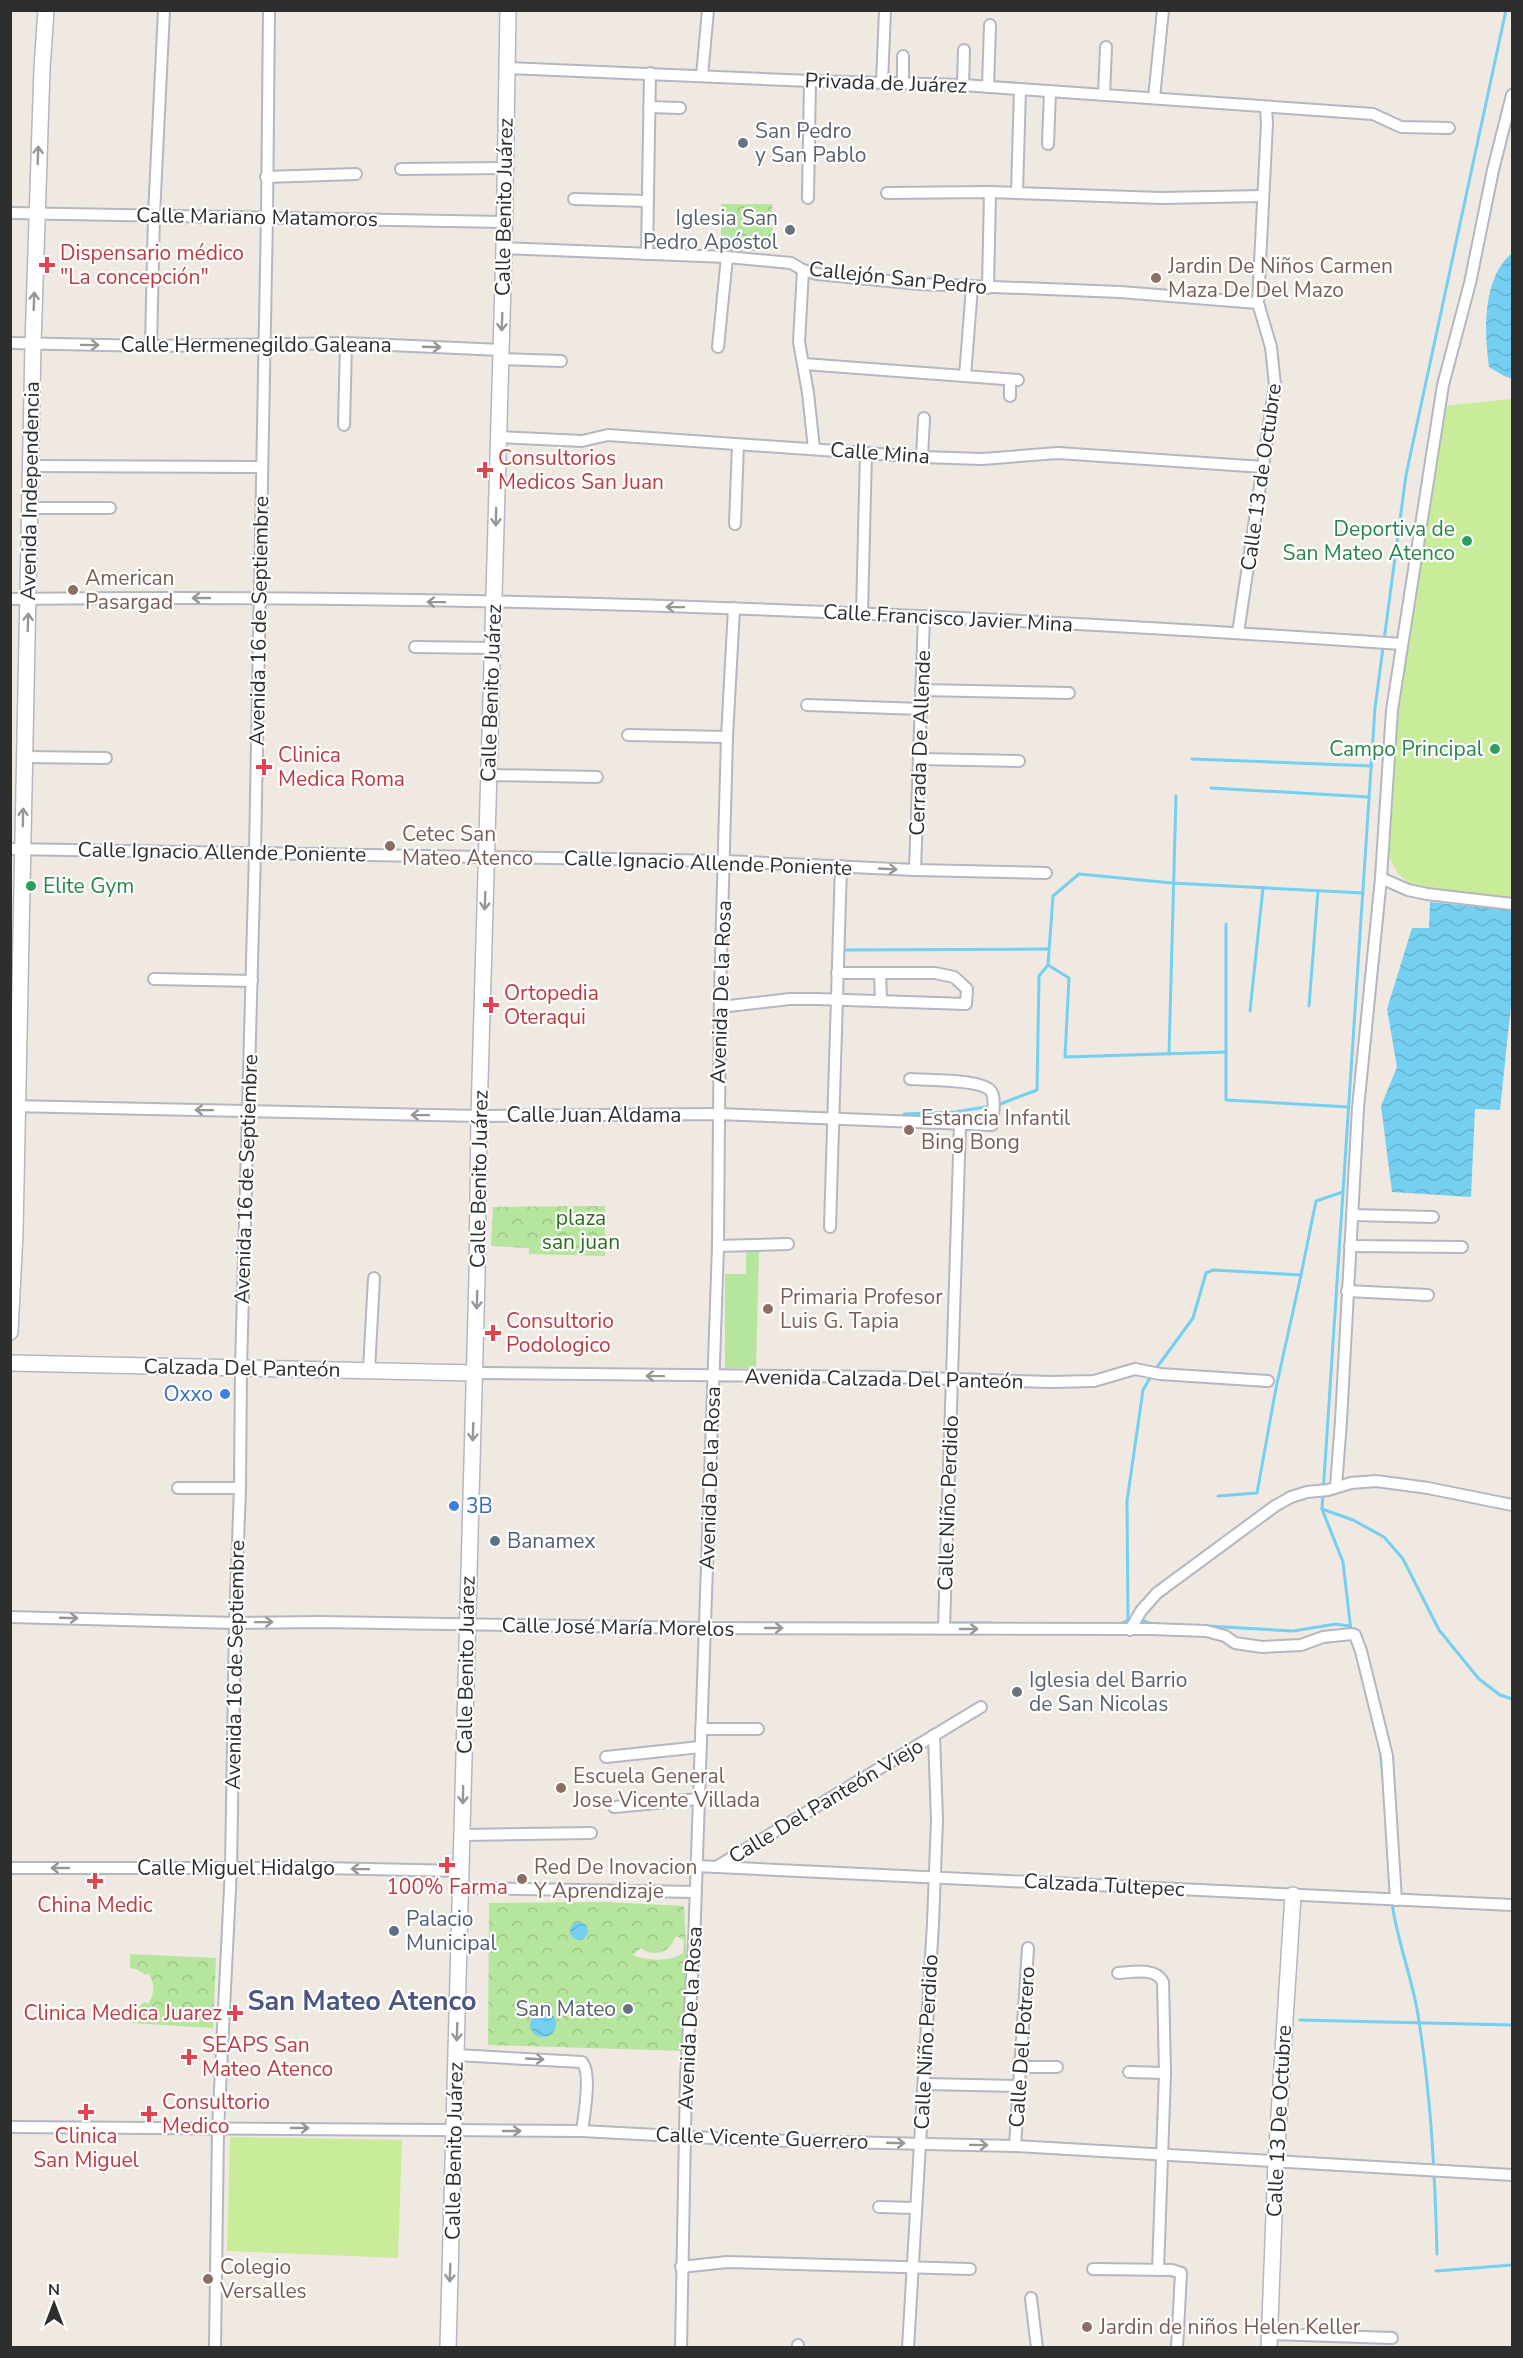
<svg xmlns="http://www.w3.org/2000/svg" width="1523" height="2358" font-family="'Nunito Sans',sans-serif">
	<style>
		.grass { fill: #b6e59e }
		.park { fill: url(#park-crowns); fill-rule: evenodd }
		.pitch { fill: #c9ec9a }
		.water { fill: url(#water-waves) }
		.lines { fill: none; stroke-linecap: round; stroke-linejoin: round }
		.stream { stroke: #75cff0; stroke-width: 3 }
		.minor-casing { stroke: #b4b7c1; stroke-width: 14 }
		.secondary-casing { stroke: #b4b7c1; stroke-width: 18 }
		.minor { stroke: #fff; stroke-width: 10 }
		.secondary { stroke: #fff; stroke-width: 15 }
		.oneway { stroke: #969696 }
		.worship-dot { fill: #6b7280; stroke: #fff; stroke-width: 2 }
		.health-dot { fill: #e0444e; stroke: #fff; stroke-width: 2 }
		.education-dot { fill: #8d6e63; stroke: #fff; stroke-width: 2 }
		.leisure-dot { fill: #2e9e5b; stroke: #fff; stroke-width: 2 }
		.shop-dot { fill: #3f7fe0; stroke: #fff; stroke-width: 2 }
		.service-dot { fill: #5c6f8a; stroke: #fff; stroke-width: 2 }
		.labels { text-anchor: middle; stroke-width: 4.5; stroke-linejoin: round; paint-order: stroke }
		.street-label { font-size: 21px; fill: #2e2e2e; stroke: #fff }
		.worship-label { font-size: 21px; fill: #5b616d; stroke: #fff; text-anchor: start }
		.health-label { font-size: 21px; fill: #be3a42; stroke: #fff; text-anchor: start }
		.education-label { font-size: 21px; fill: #785e54; stroke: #fff; text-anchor: start }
		.leisure-label { font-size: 21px; fill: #27864d; stroke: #fff; text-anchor: end }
		.park-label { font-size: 21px; fill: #2c6e1b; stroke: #fff }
		.shop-label { font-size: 21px; fill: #366cbe; stroke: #fff; text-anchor: end }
		.service-label { font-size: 21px; fill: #4e5e75; stroke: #fff; text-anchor: start }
		.district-label { font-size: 27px; font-weight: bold; fill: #4d5680; stroke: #fff }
	</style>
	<defs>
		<pattern id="park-crowns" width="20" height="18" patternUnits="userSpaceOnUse" patternTransform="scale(1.5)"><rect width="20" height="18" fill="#b6e59e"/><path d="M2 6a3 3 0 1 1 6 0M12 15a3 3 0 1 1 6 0" fill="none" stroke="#9dc588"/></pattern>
		<pattern id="water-waves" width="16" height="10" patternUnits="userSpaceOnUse" patternTransform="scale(1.5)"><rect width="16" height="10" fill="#75cff0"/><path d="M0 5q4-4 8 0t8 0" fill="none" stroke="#66b2ce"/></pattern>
	</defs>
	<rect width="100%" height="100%" fill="#efe9e1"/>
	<!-- grass -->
	<polygon class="grass" points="746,1252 759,1252 756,1368 725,1368 725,1274 746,1274"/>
	<!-- park -->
	<g class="park">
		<polygon points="721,204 772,204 773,250 721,251"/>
		<polygon points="605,1206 605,1256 529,1254 529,1248 491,1246 493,1207"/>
		<path d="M605 1902 684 1906 687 1961 683 2051 488 2045 489 1903ZM676 1936 684 1940 683 1953C670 1962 647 1961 633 1955L641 1948C649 1955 664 1955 671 1945 673 1942 674 1939 676 1936Z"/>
		<path d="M130 1954 216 1958 213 2028 130 2023V2019H123V2007L137 2008 145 2002 148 2004C155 1993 155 1985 149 1974L146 1975 136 1969 130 1968Z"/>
	</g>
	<!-- pitch -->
	<g class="pitch">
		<path d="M1512 399V898C1489 896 1422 893 1405 880 1395 873 1391 859 1386 848L1398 693 1443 406Z"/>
		<polygon points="230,2137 402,2140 398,2258 227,2251"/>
	</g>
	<!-- water -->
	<g class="water">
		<path d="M1512 253V379L1504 376 1489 367C1484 330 1482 279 1512 253Z"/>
		<polygon points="1430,902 1512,910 1512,996 1500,1110 1475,1109 1471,1197 1392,1192 1381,1106 1397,1067 1387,1009 1412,928 1429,928"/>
		<circle cx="579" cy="1931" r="9"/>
		<circle cx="543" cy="2024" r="13"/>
	</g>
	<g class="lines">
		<!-- stream -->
		<g class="stream">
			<polyline points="1192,759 1372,766"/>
			<polyline points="1211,788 1369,797"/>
			<polyline points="1226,924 1226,1100 1349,1107"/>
			<polyline points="843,950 1048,949"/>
			<polyline points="1048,965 1069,978 1065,1057 1226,1052"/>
			<polyline points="1309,1006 1318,891"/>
			<polyline points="1250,1011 1263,888"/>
			<polyline points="1169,1054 1176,796"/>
			<polyline points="1000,1104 1037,1090 1039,976 1048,965 1053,896 1079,874 1172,883 1363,893"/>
			<polyline points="904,1114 955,1112 985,1107"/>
			<polyline points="1155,1370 1193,1318 1206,1273 1213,1270 1301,1275 1316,1201 1343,1192"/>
			<polyline points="1218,1496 1257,1493 1276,1388 1301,1275"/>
			<polyline points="1322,1509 1353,1520 1384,1537 1403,1559 1439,1630 1479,1679 1500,1695 1512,1699"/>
			<polyline points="1139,1619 1152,1624"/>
			<polyline points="950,1623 993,1623"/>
			<polyline points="1120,1624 1128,1620 1127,1501 1143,1390 1151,1376"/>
			<polyline points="1207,1626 1293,1631 1336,1624 1349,1626"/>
			<polyline points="1351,1631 1343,1562 1322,1509 1375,708 1406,475 1506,10"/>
			<polyline points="1380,1747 1384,1786"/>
			<polyline points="1386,1819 1391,1893"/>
			<path d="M1392 1903C1397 1941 1412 1977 1418 2015 1431 2095 1435 2174 1437 2254"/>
			<polyline points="1300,2020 1512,2025"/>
			<polyline points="1436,2271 1512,2265"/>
		</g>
		<!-- minor casing -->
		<g class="minor-casing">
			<g id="minor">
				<polyline points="506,68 810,81 963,85 1373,114 1401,127 1449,128"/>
				<polyline points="702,76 708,10"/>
				<polyline points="882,82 885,11"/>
				<polyline points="903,83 903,56"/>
				<polyline points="963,85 964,50"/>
				<polyline points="988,87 990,25"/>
				<polyline points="1104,95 1106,47"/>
				<polyline points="1512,95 1493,170 1470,283 1443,385 1392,710 1381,878 1408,890 1427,894 1512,904"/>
				<polyline points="1154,98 1163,10"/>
				<polyline points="649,107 680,108"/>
				<polyline points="1048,144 1050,91"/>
				<polyline points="401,169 505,168"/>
				<polyline points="266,177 356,174"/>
				<polyline points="1017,192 1020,89"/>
				<polyline points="887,193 990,192 1161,198 1263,196"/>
				<polyline points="808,198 810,81"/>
				<polyline points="574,199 648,201"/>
				<polyline points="10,213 504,222"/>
				<polyline points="504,248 727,257 791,263 803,270 817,274 919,284 1120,292 1258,303"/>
				<polyline points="647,254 650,73"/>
				<polyline points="803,270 799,342 808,393 814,449"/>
				<polyline points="988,288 990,192"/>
				<polyline points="10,343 151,346 346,343 501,350"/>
				<polyline points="151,346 154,215 164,10"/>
				<polyline points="718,347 727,257"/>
				<polyline points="501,359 561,361"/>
				<polyline points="804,364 1018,380"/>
				<polyline points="965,376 972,287"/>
				<polyline points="1010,396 1010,380"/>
				<polyline points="344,425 346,343"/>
				<polyline points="498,437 582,441 608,435 922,457 982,459 1058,453 1263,467"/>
				<polyline points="922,457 924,418"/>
				<polyline points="30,466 262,467"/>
				<polyline points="30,508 110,508"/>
				<polyline points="735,524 738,445"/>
				<path d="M10 599C474 593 939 612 1402 644"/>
				<polyline points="862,613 866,453"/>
				<polyline points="1238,633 1275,385 1271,347 1258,303 1267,123 1266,107"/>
				<polyline points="415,647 493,648"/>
				<polyline points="921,690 1069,693"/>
				<polyline points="807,705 921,709"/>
				<polyline points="628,735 727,737"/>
				<polyline points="24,757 106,758"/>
				<polyline points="920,759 1019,761"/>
				<polyline points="489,775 597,777"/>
				<polyline points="10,849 725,861 915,870 1046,873"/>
				<polyline points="915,870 924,616"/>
				<polyline points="880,973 881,1001"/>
				<polyline points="154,979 252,981"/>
				<polyline points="720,1007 790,999 817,999 966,1004 967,989 954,977 935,973 837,973"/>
				<path d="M11 1106 479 1116 718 1114 992 1125C993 1115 996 1099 991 1091 981 1079 926 1080 910 1079"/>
				<polyline points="1352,1215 1433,1217"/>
				<polyline points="830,1227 841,866"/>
				<polyline points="718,1246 788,1244"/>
				<polyline points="1350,1246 1462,1247"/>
				<polyline points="1347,1291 1428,1295"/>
				<polyline points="369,1370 374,1278"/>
				<polyline points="474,1373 891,1377 1051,1382 1094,1381 1135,1369 1160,1374 1268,1381"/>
				<polyline points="1336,1487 1341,1421 1358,1108 1381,878"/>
				<polyline points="178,1488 240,1488"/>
				<polyline points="10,1617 235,1623 320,1622 705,1628 1151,1629 1206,1631 1225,1636 1235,1643 1262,1647 1301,1645 1323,1637 1352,1634 1355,1635 1361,1651 1387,1756 1396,1900"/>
				<polyline points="944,1628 960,1125"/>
				<polyline points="1130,1630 1141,1611 1157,1593 1275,1506 1291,1497 1307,1492 1328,1490 1351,1483 1376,1481 1428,1488 1512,1505"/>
				<polyline points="701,1729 758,1729"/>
				<polyline points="606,1757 700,1747"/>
				<polyline points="614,1807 698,1799"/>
				<polyline points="462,1835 591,1833"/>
				<polyline points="696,1866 1512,1905"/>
				<polyline points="718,1866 981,1707"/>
				<polyline points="10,1868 322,1868 461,1871"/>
				<polyline points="461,1888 696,1892"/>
				<path d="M1118 1973C1132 1972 1156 1967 1163 1982L1165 2073 1158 2270"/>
				<path d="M456 2055 582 2062C592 2073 584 2116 582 2131"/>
				<polyline points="1021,2067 1057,2067"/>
				<polyline points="1129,2072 1165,2073"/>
				<polyline points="924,2084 1019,2086"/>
				<polyline points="10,2127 582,2131 750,2140 1015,2146 1512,2175"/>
				<polyline points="1015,2146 1028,1948"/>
				<polyline points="879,2207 915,2208"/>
				<polyline points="681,2267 727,2262 970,2269"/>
				<polyline points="1093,2269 1172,2270 1181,2273 1177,2348"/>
				<polyline points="1031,2298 1037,2348"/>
				<polyline points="1270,2334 1392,2338"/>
				<polyline points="215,2348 218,2130 231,1868 235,1623 240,1488 241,1368 255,852 267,216 269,10"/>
				<polyline points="681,2348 686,2077 694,1944 718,1246 720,993 727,737 734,608"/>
				<polyline points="798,2348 798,2345"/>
				<polyline points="908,2348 933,1923 937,1820 934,1735"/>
			</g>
		</g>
		<!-- secondary casing -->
		<g class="secondary-casing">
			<g id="secondary">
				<polyline points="10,1332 15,1232 33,344 42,68 46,10"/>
				<polyline points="10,1363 474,1373"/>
				<polyline points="448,2348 477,1277 479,1116 504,248 508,10"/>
				<polyline points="1269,2348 1276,2162 1293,1895"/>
			</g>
		</g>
		<!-- minor -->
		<use href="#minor" class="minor"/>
		<!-- secondary -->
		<use href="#secondary" class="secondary"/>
	</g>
	<!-- one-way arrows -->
	<defs><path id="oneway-shaft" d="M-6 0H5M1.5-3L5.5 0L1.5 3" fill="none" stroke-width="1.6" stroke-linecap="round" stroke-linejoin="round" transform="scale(1.5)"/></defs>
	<g class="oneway">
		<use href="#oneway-shaft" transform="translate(38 155) rotate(-88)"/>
		<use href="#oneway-shaft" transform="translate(34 301) rotate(-88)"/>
		<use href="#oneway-shaft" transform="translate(502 322) rotate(92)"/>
		<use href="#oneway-shaft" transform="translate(90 345) rotate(1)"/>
		<use href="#oneway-shaft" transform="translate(432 347) rotate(2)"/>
		<use href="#oneway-shaft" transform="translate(496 517) rotate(91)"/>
		<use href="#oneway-shaft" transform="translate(201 598) rotate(180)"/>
		<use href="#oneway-shaft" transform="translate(436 602) rotate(-179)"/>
		<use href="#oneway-shaft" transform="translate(675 607) rotate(-179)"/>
		<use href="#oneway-shaft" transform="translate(28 622) rotate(-88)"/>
		<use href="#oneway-shaft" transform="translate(23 817) rotate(-89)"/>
		<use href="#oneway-shaft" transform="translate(888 869) rotate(3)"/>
		<use href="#oneway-shaft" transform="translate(485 901) rotate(92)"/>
		<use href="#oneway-shaft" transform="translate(204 1110) rotate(-179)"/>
		<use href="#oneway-shaft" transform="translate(420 1115) rotate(-179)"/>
		<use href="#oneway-shaft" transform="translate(477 1300) rotate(92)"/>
		<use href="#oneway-shaft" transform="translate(655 1376) rotate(-179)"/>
		<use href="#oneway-shaft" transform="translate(473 1432) rotate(92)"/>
		<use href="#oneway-shaft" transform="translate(69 1618) rotate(2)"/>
		<use href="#oneway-shaft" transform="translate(264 1622) rotate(-1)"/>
		<use href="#oneway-shaft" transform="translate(774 1628)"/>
		<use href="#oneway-shaft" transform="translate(969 1629)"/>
		<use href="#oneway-shaft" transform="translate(463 1795) rotate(91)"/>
		<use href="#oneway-shaft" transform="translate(60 1868) rotate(-180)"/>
		<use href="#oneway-shaft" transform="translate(360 1869) rotate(-179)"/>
		<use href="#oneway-shaft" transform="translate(457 2032) rotate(92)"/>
		<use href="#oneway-shaft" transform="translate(535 2059) rotate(3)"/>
		<use href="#oneway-shaft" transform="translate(300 2128)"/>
		<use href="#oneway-shaft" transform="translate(512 2131)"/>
		<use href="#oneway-shaft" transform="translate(896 2143) rotate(2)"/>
		<use href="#oneway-shaft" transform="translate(979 2145) rotate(1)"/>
		<use href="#oneway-shaft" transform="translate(450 2273) rotate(92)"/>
	</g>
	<!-- markers -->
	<g class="worship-dot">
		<circle cx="743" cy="143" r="6"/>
		<circle cx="790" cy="230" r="6"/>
		<circle cx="1017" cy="1692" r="6"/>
		<circle cx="628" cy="2009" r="6"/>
	</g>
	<g class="health-dot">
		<path d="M44 256h6v6h6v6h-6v6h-6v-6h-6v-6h6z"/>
		<path d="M482 461h6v6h6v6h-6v6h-6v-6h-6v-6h6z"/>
		<path d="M261 758h6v6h6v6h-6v6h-6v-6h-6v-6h6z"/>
		<path d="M488 996h6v6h6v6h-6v6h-6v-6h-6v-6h6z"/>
		<path d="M490 1324h6v6h6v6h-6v6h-6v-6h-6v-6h6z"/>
		<path d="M444 1856h6v6h6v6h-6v6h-6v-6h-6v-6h6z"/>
		<path d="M92 1872h6v6h6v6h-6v6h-6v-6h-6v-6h6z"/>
		<path d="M232 2004h6v6h6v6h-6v6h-6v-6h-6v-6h6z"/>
		<path d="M186 2048h6v6h6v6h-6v6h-6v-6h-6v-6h6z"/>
		<path d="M83 2103h6v6h6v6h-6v6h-6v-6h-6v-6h6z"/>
		<path d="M146 2105h6v6h6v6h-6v6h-6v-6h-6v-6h6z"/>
	</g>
	<g class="education-dot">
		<circle cx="1156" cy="278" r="6"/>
		<circle cx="73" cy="590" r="6"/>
		<circle cx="390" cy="846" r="6"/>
		<circle cx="909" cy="1130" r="6"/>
		<circle cx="768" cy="1309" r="6"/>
		<circle cx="561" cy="1788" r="6"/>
		<circle cx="522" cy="1879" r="6"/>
		<circle cx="208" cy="2279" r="6"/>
		<circle cx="1087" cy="2327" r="6"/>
	</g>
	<g class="leisure-dot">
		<circle cx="1467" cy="541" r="6"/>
		<circle cx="1495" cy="749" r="6"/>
		<circle cx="31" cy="886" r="6"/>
	</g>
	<g class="shop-dot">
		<circle cx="225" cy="1394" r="6"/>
		<circle cx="454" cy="1506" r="6"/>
	</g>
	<g class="service-dot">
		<circle cx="495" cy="1541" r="6"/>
		<circle cx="394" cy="1931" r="6"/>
	</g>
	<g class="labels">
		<!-- street labels -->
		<g class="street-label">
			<text transform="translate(886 83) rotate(2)" y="7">Privada de Juárez</text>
			<text transform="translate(504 207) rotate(-89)" y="7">Calle Benito Juárez</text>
			<text transform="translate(257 217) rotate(1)" y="7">Calle Mariano Matamoros</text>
			<text transform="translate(898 278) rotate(6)" y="7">Callejón San Pedro</text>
			<text x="256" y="352">Calle Hermenegildo Galeana</text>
			<text transform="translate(880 453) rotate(4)" y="7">Calle Mina</text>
			<text transform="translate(1261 477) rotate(-82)" y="7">Calle 13 de Octubre</text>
			<text transform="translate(30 491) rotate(-89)" y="7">Avenida Independencia</text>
			<text transform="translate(948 618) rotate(3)" y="7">Calle Francisco Javier Mina</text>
			<text transform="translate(259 621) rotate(-89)" y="7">Avenida 16 de Septiembre</text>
			<text transform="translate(491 693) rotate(-88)" y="7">Calle Benito Juárez</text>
			<text transform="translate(920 743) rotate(-88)" y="7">Cerrada De Allende</text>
			<text transform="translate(222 852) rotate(1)" y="7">Calle Ignacio Allende Poniente</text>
			<text transform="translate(708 863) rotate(2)" y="7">Calle Ignacio Allende Poniente</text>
			<text transform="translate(721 992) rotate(-88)" y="7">Avenida De la Rosa</text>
			<text x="594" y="1122">Calle Juan Aldama</text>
			<text transform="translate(246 1179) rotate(-88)" y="7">Avenida 16 de Septiembre</text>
			<text transform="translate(479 1179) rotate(-89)" y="7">Calle Benito Juárez</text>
			<text transform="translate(242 1368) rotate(1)" y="7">Calzada Del Panteón</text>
			<text transform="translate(884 1379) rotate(1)" y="7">Avenida Calzada Del Panteón</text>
			<text transform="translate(710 1478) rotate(-88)" y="7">Avenida De la Rosa</text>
			<text transform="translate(948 1503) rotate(-88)" y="7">Calle Niño Perdido</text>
			<text transform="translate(618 1627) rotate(1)" y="7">Calle José María Morelos</text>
			<text transform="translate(235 1665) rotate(-89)" y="7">Avenida 16 de Septiembre</text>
			<text transform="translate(466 1665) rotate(-89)" y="7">Calle Benito Juárez</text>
			<text transform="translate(826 1801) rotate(-31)" y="7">Calle Del Panteón Viejo</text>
			<text x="236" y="1875">Calle Miguel Hidalgo</text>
			<text transform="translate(1104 1885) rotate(3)" y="7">Calzada Tultepec</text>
			<text transform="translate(690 2018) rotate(-87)" y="7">Avenida De la Rosa</text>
			<text transform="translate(926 2042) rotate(-87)" y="7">Calle Niño Perdido</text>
			<text transform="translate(1022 2047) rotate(-86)" y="7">Calle Del Potrero</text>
			<text transform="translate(1279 2121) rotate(-87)" y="7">Calle 13 De Octubre</text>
			<text transform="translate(762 2138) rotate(2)" y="7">Calle Vicente Guerrero</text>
			<text transform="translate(454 2151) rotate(-89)" y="7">Calle Benito Juárez</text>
		</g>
		<!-- worship labels -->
		<g class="worship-label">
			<text x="755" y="138">San Pedro<tspan x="755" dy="24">y San Pablo</tspan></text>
			<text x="778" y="225" text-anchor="end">Iglesia San<tspan x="778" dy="24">Pedro Apóstol</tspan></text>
			<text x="1029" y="1687">Iglesia del Barrio<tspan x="1029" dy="24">de San Nicolas</tspan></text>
			<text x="616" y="2016" text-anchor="end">San Mateo</text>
		</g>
		<!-- health labels -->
		<g class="health-label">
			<text x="60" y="260">Dispensario médico<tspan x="60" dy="24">"La concepción"</tspan></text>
			<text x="498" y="465">Consultorios<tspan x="498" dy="24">Medicos San Juan</tspan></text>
			<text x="278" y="762">Clinica<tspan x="278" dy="24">Medica Roma</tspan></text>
			<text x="504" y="1000">Ortopedia<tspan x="504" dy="24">Oteraqui</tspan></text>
			<text x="506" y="1328">Consultorio<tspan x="506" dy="24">Podologico</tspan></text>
			<text x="447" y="1894" text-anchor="middle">100% Farma</text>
			<text x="95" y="1912" text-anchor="middle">China Medic</text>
			<text x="222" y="2020" text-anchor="end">Clinica Medica Juarez</text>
			<text x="202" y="2052">SEAPS San<tspan x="202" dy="24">Mateo Atenco</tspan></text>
			<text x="162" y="2109">Consultorio<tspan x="162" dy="24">Medico</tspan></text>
			<text x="86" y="2143" text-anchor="middle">Clinica<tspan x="86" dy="24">San Miguel</tspan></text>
		</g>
		<!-- education labels -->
		<g class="education-label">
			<text x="1168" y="273">Jardin De Niños Carmen<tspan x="1168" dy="24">Maza De Del Mazo</tspan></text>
			<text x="85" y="585">American<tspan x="85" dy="24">Pasargad</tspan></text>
			<text x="402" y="841">Cetec San<tspan x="402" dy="24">Mateo Atenco</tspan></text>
			<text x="921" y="1125">Estancia Infantil<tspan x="921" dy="24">Bing Bong</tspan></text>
			<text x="780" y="1304">Primaria Profesor<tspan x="780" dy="24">Luis G. Tapia</tspan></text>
			<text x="573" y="1783">Escuela General<tspan x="573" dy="24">Jose Vicente Villada</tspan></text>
			<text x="534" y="1874">Red De Inovacion<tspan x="534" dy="24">Y Aprendizaje</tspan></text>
			<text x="220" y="2274">Colegio<tspan x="220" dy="24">Versalles</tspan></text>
			<text x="1099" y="2334">Jardin de niños Helen Keller</text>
		</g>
		<!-- leisure labels -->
		<g class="leisure-label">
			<text x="1455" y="536">Deportiva de<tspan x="1455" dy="24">San Mateo Atenco</tspan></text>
			<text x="1483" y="756">Campo Principal</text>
			<text x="43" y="893" text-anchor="start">Elite Gym</text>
		</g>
		<!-- park labels -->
		<g class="park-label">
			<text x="581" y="1225">plaza<tspan x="581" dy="24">san juan</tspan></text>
		</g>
		<!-- shop labels -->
		<g class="shop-label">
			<text x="213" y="1401">Oxxo</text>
			<text x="466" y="1513" text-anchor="start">3B</text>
		</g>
		<!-- service labels -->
		<g class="service-label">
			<text x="507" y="1548">Banamex</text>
			<text x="406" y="1926">Palacio<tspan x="406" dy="24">Municipal</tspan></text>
		</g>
		<!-- district labels -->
		<g class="district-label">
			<text x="362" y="2010">San Mateo Atenco</text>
		</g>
	</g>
	<!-- border -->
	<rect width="1523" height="2358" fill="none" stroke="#2e2e2e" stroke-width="24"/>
	<!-- north arrow -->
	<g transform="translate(54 2304)" stroke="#ffffff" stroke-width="4.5" paint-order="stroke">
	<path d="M0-4.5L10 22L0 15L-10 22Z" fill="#2e2e2e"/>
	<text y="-9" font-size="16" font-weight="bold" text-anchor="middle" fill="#2e2e2e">N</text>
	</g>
</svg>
